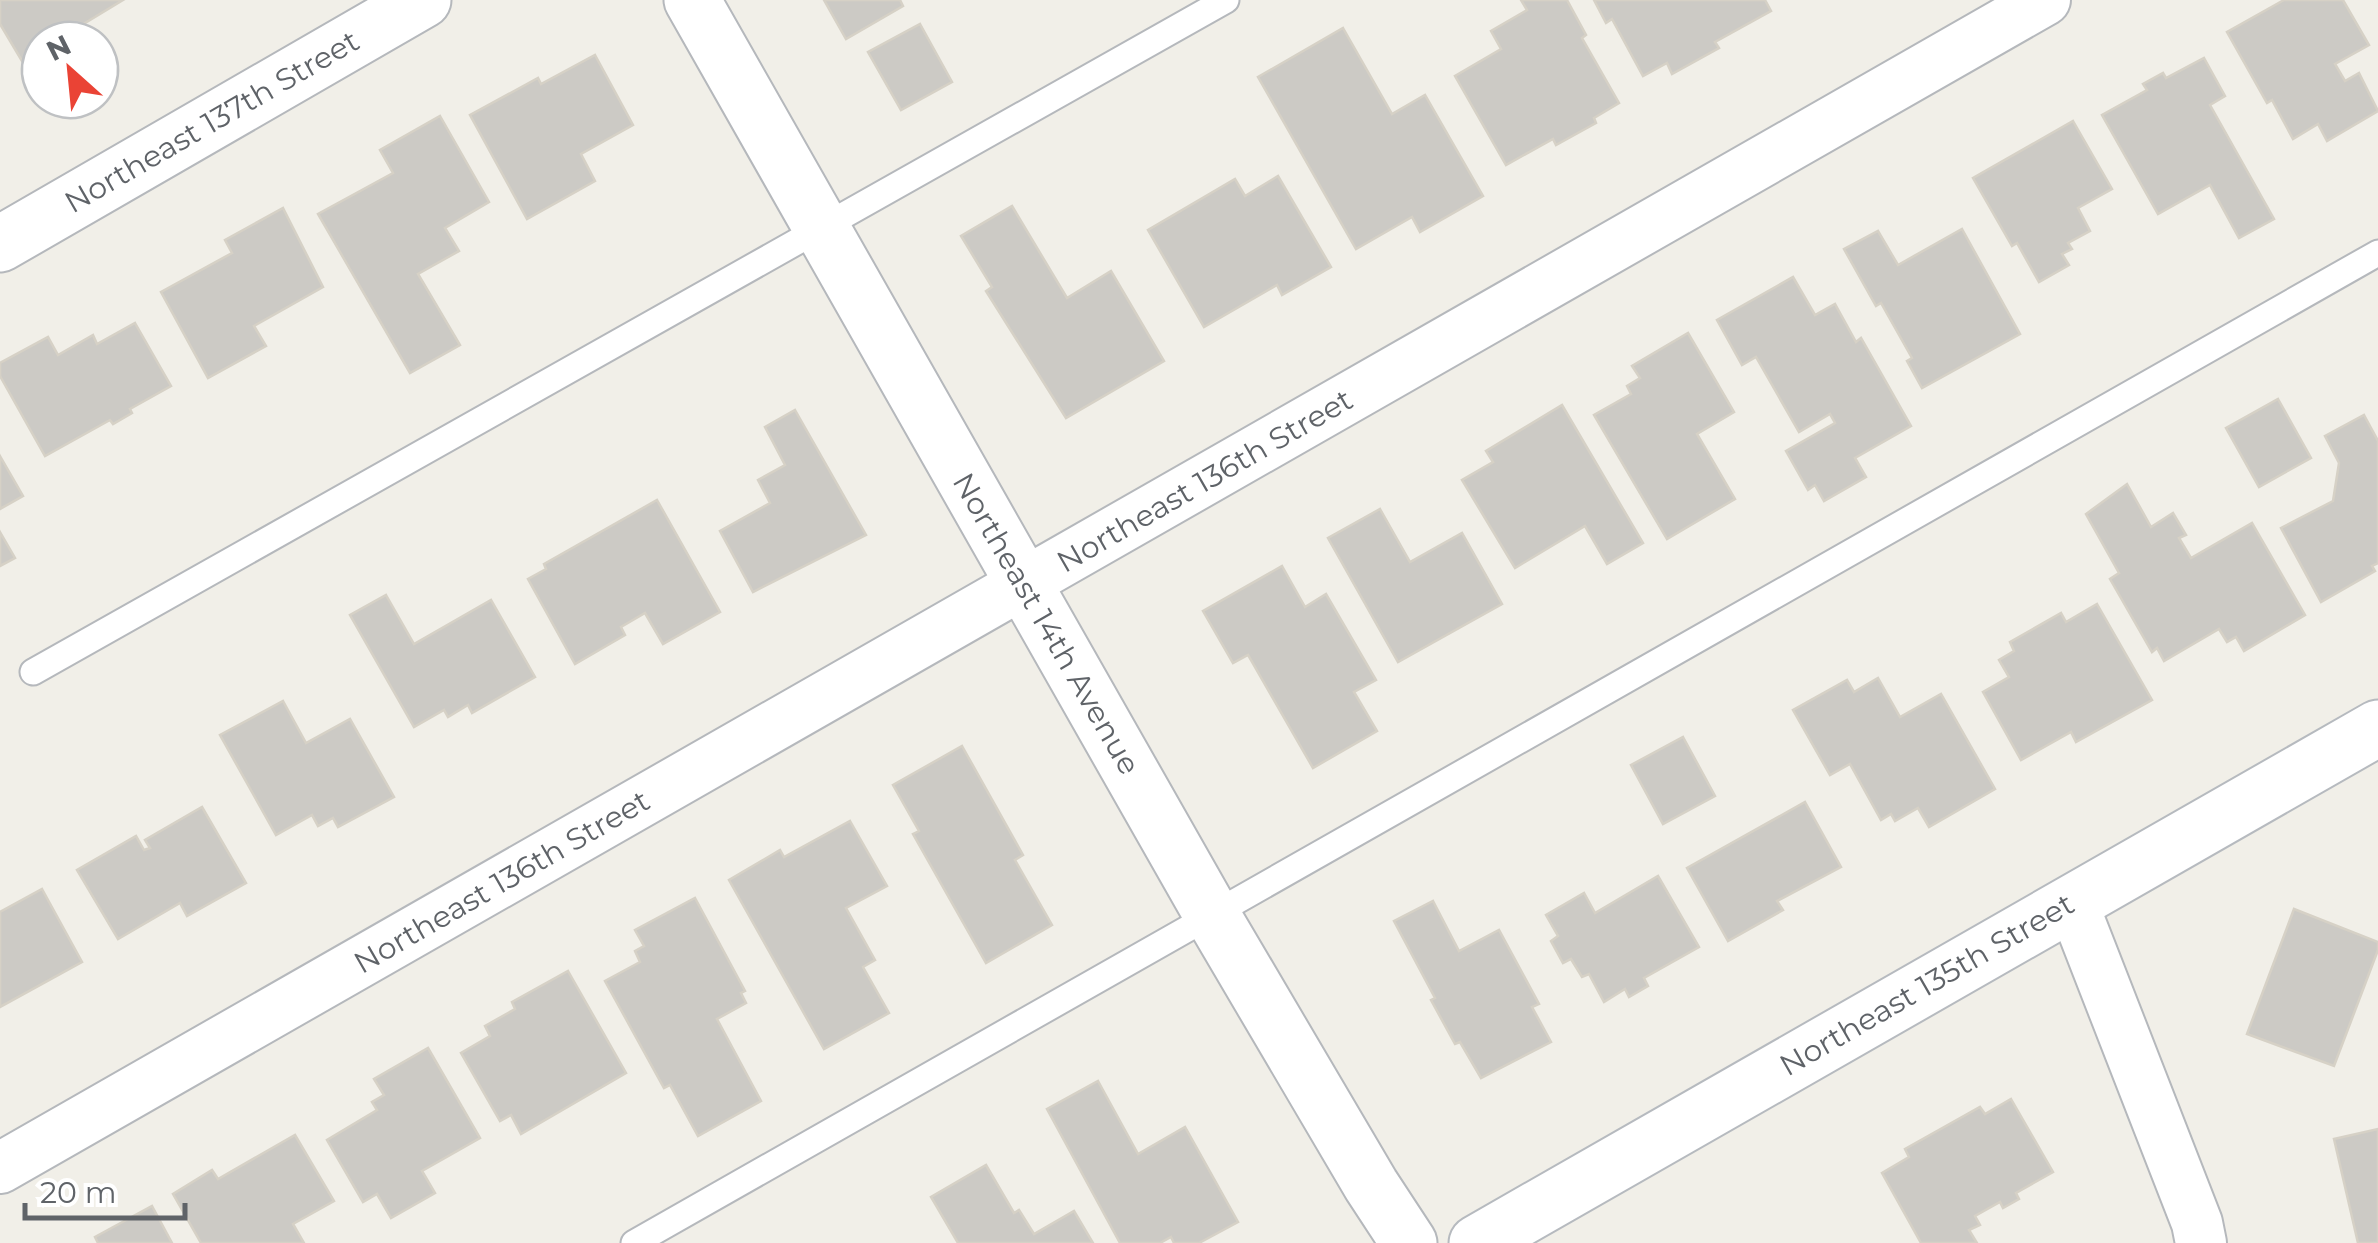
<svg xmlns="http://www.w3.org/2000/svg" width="2378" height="1243" font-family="Montserrat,sans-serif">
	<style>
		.building { fill: #cccac5; stroke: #d6d1c6; stroke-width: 2.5 }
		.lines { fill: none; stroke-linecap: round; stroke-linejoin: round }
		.service-casing { stroke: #b5b8bc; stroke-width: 29 }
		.minor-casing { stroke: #b5b8bc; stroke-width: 54 }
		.tertiary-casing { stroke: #b5b8bc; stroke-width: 59 }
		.secondary-casing { stroke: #b6babf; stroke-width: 59 }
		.service { stroke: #fff; stroke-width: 25 }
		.minor { stroke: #fff; stroke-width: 50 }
		.tertiary { stroke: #fff; stroke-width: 55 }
		.secondary { stroke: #fff; stroke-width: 55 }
		.labels { text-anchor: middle; stroke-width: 8; stroke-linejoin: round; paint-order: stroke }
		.street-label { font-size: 30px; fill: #5f6368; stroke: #fff }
	</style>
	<rect width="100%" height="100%" fill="#f1efe8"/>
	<!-- building -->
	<g class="building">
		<polygon points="0,0 123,0 57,40 40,40 40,51 22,61 0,24"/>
		<polygon points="824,0 900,0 903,6 846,39"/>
		<polygon points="1521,0 1567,0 1586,35 1582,38 1619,103 1594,118 1596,123 1556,145 1553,139 1506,165 1455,76 1501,49 1491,31 1527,10"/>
		<polygon points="1594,0 1765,0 1771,11 1715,42 1719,48 1672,74 1667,63 1643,76 1612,19 1606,23"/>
		<polygon points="2284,0 2343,0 2369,45 2335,64 2345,81 2359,73 2378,111 2327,141 2318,124 2293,139 2272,100 2267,103 2227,32"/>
		<polygon points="920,24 952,82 901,110 868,52"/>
		<polygon points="1343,28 1392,114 1425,95 1483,196 1420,232 1412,217 1356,249 1258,77"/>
		<polygon points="595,55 633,125 581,154 595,181 527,219 470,115 538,78 541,84"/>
		<polygon points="2204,58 2225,96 2210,105 2274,219 2239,238 2210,185 2158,214 2102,115 2147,90 2143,84 2163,73 2166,78"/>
		<polygon points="440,116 489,202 445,228 459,251 418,274 460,345 410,373 318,214 393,173 380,150"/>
		<polygon points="2073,121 2112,189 2078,208 2090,231 2068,243 2072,249 2062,254 2069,265 2039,282 2017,243 2012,246 1973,178"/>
		<polygon points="1278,176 1331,267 1282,295 1277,285 1204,327 1148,230 1235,179 1245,196"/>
		<polygon points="1012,206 1067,298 1111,271 1164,361 1066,418 986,291 992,287 961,236"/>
		<polygon points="283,208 323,287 254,326 266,346 208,378 161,292 232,253 225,240"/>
		<polygon points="1962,229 2020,334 1922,388 1907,361 1912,358 1881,303 1876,306 1844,249 1878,231 1898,265"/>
		<polygon points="1793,277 1815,315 1835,304 1856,342 1861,338 1911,426 1855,458 1866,477 1824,501 1815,485 1808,490 1786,451 1835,423 1830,414 1799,432 1756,357 1742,365 1717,320"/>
		<polygon points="135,323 171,386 130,409 132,413 113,424 110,420 45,456 0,376 0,363 48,337 58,355 93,335 97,344"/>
		<polygon points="1688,333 1734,412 1697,434 1735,499 1667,539 1594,415 1631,394 1627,386 1640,378 1632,366"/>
		<polygon points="2278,399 2311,458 2259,487 2226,428"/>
		<polygon points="1562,405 1643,543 1607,564 1585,526 1515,568 1462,480 1493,462 1486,451"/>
		<polygon points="795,410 866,535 753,592 720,531 770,503 758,480 785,465 765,427"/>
		<polygon points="2364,415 2378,441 2378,563 2372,566 2375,571 2321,602 2281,528 2333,501 2339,463 2325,436"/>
		<polygon points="0,456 23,496 0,509"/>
		<polygon points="2127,484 2151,527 2173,513 2186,535 2179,538 2191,558 2252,523 2305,615 2244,651 2236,637 2227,642 2219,629 2164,661 2157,648 2152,652 2110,579 2119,573 2086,514"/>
		<polygon points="657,500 720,612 663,644 645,613 621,627 625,635 575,664 528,579 546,569 544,564"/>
		<polygon points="1380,509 1410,562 1462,533 1502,604 1398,662 1328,538"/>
		<polygon points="0,532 15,558 0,566"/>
		<polygon points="1282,566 1305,607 1326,594 1376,680 1354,692 1377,731 1313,768 1248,655 1233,663 1203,611"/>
		<polygon points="386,595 414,644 491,600 535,677 472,713 468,705 448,717 444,710 414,727 350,615"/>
		<polygon points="2097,604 2152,700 2076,742 2071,732 2021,760 1983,692 2009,677 1999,660 2014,651 2010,642 2061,613 2066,622"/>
		<polygon points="1878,678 1900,717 1941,694 1995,789 1929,827 1918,808 1895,821 1891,814 1881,820 1850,764 1830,775 1793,710 1847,680 1854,692"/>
		<polygon points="283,701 306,743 350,719 394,797 338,827 333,818 318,826 312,815 276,835 220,735"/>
		<polygon points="1683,737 1715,796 1663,824 1631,765"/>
		<polygon points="962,746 1023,855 1015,860 1052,925 986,963 913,834 919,831 893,785"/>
		<polygon points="1805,802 1841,867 1777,901 1783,910 1728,941 1687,868"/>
		<polygon points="202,807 246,883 187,916 180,903 118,939 77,870 136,836 144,850 150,848 145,840"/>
		<polygon points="850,821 887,886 846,908 875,960 863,967 889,1013 824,1049 729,880 780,850 784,857"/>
		<polygon points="1658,876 1699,947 1644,978 1648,986 1629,997 1625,989 1604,1002 1589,974 1582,977 1571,959 1563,963 1551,941 1558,936 1546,915 1584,893 1595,913"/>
		<polygon points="42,889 82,962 0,1007 0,912"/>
		<polygon points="695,898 745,991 741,993 746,1003 717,1019 761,1101 698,1136 670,1085 664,1088 605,981 640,962 635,951 644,946 635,930"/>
		<polygon points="1433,901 1459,951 1499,930 1539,1004 1532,1007 1551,1042 1481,1078 1460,1042 1455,1044 1431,1000 1435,998 1394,921"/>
		<polygon points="2294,909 2378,942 2378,950 2334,1066 2247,1034"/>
		<polygon points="568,971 626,1073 521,1134 511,1115 500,1121 461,1053 490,1036 485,1026 515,1009 512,1002"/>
		<polygon points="428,1048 480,1138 422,1171 435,1193 391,1218 377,1194 363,1202 327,1140 377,1110 372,1102 384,1095 374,1079"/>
		<polygon points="1098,1081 1138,1154 1185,1127 1238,1222 1199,1243 1174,1243 1171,1237 1160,1243 1120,1243 1047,1109"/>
		<polygon points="2011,1099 2053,1172 2016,1193 2019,1199 2003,1208 2000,1202 1975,1216 1980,1225 1969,1230 1977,1243 1921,1243 1882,1173 1909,1157 1905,1149 1980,1107 1985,1114"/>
		<polygon points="2378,1129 2378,1243 2358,1243 2334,1139"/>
		<polygon points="295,1135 334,1201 293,1224 304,1243 201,1243 173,1194 212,1170 218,1179"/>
		<polygon points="986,1165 1014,1213 1019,1210 1034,1234 1074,1211 1093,1243 958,1243 931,1197"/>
		<polygon points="152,1206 172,1243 98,1243 95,1237"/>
	</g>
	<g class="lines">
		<!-- service casing -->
		<g class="service-casing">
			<g id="service">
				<polyline points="33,672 1226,0"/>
				<polyline points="634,1243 2378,253"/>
			</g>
		</g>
		<!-- minor casing -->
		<g class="minor-casing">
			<g id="minor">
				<polyline points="2072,902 2197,1223 2201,1243"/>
				<polyline points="0,1168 2045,0"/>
			</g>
		</g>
		<!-- tertiary casing -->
		<g class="tertiary-casing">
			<g id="tertiary">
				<polyline points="692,0 1212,915 1371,1185 1409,1243"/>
				<polyline points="0,244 423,0"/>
			</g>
		</g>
		<!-- secondary casing -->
		<g class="secondary-casing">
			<polyline id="secondary" points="1477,1243 2378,728"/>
		</g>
		<!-- service -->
		<use href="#service" class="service"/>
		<!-- minor -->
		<use href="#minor" class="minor"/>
		<!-- tertiary -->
		<use href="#tertiary" class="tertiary"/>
		<!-- secondary -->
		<use href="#secondary" class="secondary"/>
	</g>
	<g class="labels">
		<!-- street labels -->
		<g class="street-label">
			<text transform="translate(212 122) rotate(-30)" y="10">Northeast 137th Street</text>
			<text transform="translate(1205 481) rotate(-30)" y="10">Northeast 136th Street</text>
			<text transform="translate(1046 624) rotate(60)" y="10">Northeast 14th Avenue</text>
			<text transform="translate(502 882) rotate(-30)" y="10">Northeast 136th Street</text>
			<text transform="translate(1927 985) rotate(-30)" y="10">Northeast 135th Street</text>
		</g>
	</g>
	<!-- north arrow -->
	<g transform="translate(70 70) rotate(333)"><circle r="48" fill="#ffffff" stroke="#bfc1c3" stroke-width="2.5"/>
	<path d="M0-8L18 38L0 25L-18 38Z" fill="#ea4335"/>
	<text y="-15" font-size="28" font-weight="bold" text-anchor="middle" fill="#5f6368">N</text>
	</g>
	<!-- scale -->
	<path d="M25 1203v15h160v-15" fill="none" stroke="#5f6368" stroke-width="5"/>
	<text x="40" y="1203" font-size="30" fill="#5f6368" stroke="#ffffff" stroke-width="8" paint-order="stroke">20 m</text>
</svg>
